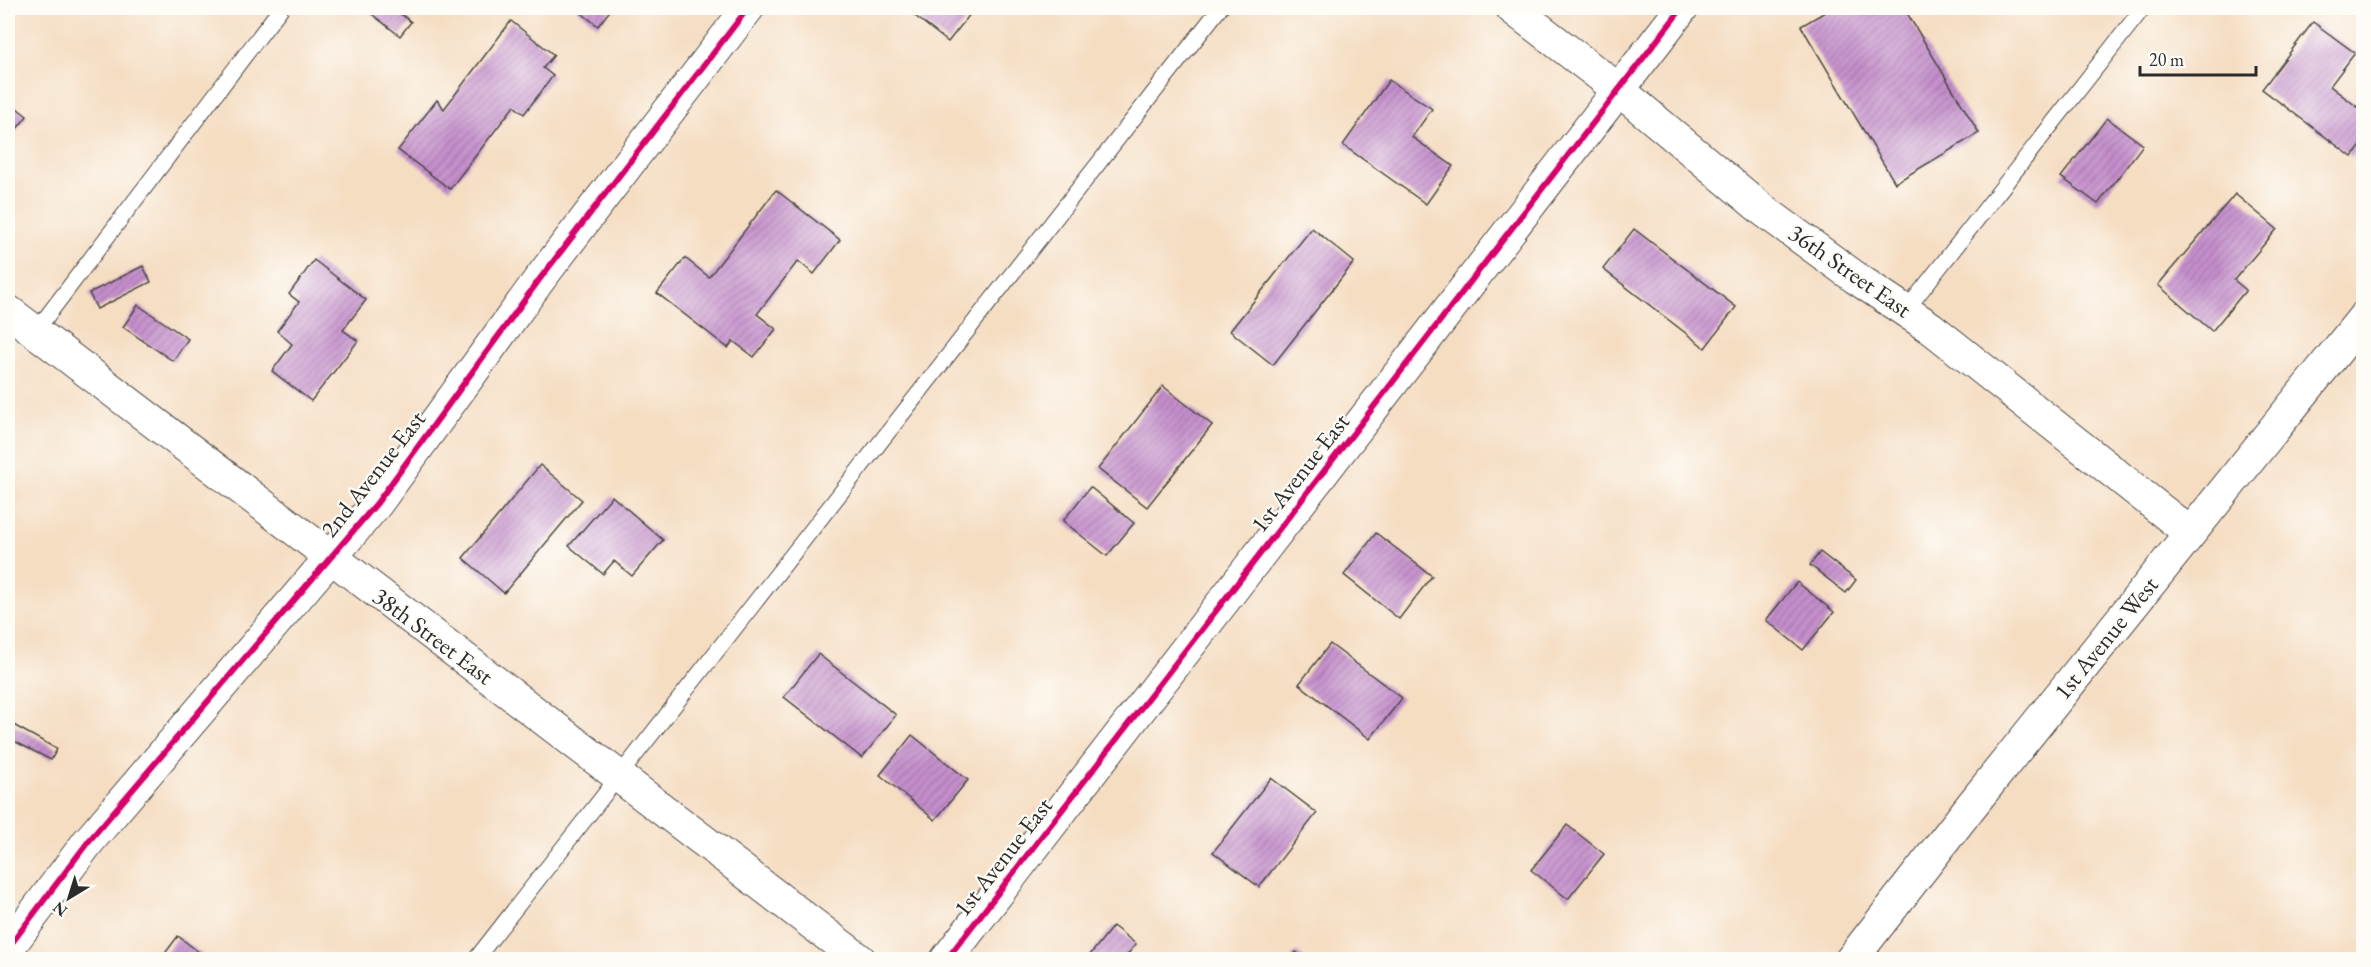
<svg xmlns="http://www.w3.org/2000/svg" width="2371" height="967" font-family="'EB Garamond',serif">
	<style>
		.building { fill: url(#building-hatch) }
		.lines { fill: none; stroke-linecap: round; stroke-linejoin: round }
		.service-casing { stroke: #494642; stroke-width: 17 }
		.minor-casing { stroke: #494642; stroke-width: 34 }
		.service { stroke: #fff; stroke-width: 15 }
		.minor { stroke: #fff; stroke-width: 32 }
		.cycleway-casing { stroke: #fdfcf7; stroke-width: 10 }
		.cycleway { stroke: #d6006c; stroke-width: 6 }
		.labels { text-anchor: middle; stroke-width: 4.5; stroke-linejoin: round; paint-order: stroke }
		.street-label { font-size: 24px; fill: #2b2b2b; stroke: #fdfcf7 }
	</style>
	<defs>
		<pattern id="building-hatch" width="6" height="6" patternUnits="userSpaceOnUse" patternTransform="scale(1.5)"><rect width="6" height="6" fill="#c58fcc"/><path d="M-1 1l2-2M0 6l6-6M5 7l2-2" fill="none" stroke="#a075a6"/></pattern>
	</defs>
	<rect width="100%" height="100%" fill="#fdfcf7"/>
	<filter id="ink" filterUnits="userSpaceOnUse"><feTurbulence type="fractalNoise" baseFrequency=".0167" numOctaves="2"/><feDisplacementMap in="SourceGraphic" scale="12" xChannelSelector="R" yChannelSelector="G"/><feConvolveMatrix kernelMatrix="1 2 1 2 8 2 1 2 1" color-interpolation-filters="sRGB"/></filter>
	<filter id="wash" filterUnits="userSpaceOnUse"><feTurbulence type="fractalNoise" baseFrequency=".008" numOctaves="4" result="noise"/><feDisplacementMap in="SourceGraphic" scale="24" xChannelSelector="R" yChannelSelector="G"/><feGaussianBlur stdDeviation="1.35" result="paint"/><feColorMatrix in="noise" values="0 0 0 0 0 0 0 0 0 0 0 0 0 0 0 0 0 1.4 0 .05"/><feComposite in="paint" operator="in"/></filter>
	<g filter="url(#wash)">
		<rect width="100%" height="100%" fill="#f5ddc2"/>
		<g id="blocks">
			<!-- building -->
			<g class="building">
				<polygon points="364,8 393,8 411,22 400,36"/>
				<polygon points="575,8 612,8 598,26"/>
				<polygon points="905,8 975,8 948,42"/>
				<polygon points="1832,8 1904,8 1979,133 1895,183 1801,26"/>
				<polygon points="511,21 554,55 543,68 553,76 524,114 514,106 450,189 398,150 437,100 444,109"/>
				<polygon points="2313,22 2355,53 2330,86 2364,112 2364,142 2352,157 2262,89"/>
				<polygon points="1389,80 1432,109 1412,137 1453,166 1426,204 1343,145"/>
				<polygon points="8,101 27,116 8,140"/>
				<polygon points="2107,118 2143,145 2098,204 2061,177"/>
				<polygon points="776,190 840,240 814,274 798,261 757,314 776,329 754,357 733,341 728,348 657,293 685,258 709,277"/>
				<polygon points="2235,194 2277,229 2234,280 2246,290 2212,331 2158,285"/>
				<polygon points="1312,228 1354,262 1273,365 1230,331"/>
				<polygon points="1634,229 1736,307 1705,348 1603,269"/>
				<polygon points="314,260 366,300 343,330 358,341 311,401 272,371 292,344 277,331 299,302 289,294"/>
				<polygon points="143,266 151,282 97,309 89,293"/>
				<polygon points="138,305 188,339 173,361 123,327"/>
				<polygon points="1163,386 1212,425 1147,507 1098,469"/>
				<polygon points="540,465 582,500 504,593 463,558"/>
				<polygon points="1090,487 1134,523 1107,556 1063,521"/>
				<polygon points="612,496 663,540 632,576 614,561 603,574 569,546"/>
				<polygon points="1376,533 1432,576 1399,619 1344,575"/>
				<polygon points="1820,552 1856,580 1846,593 1810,565"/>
				<polygon points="1797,582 1834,612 1803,650 1766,620"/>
				<polygon points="1330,644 1402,698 1370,739 1299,684"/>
				<polygon points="818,654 896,715 862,758 784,697"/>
				<polygon points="8,722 57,749 51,760 8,738"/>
				<polygon points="912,735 968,780 935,820 880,775"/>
				<polygon points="1271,778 1317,813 1259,887 1213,852"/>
				<polygon points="1567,825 1604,854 1568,899 1531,870"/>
				<polygon points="1113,926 1136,944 1123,960 1086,960"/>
				<polygon points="178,936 209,960 160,960"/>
				<polygon points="1296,952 1306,960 1290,960"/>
			</g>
		</g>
	</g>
	<g filter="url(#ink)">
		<use href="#blocks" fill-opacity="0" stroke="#494642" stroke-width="1.5"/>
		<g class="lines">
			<!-- service casing -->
			<g class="service-casing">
				<g id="service">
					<polyline points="1906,310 2143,8"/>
					<polyline points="35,332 281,8"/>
					<polyline points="475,960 1220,8"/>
				</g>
			</g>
			<!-- minor casing -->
			<g class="minor-casing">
				<g id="minor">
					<polyline points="1512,8 1619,90 1763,210 1856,278 1931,328 2190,533"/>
					<polyline points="8,311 860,960"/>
					<polyline points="8,948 88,842 377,503 539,280 748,8"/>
					<polyline points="946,960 1682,8"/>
					<polyline points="1851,960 1971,806 2364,317"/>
				</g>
			</g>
			<!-- service -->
			<use href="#service" class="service"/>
			<!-- minor -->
			<use href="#minor" class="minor"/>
			<!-- cycleway casing -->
			<g class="cycleway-casing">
				<g id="cycleway">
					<polyline points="8,948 88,842 377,503 539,280 748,8"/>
					<polyline points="946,960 1682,8"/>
				</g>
			</g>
			<!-- cycleway -->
			<use href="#cycleway" class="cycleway"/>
		</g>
	</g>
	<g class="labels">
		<!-- street labels -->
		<g class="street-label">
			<text transform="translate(1850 271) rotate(35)" y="8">36th Street East</text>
			<text transform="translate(1300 473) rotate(-52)" y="8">1st Avenue East</text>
			<text transform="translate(373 474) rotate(-52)" y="8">2nd Avenue East</text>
			<text transform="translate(433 636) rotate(37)" y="8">38th Street East</text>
			<text transform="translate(2106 638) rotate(-51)" y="8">1st Avenue West</text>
			<text transform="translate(1003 857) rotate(-52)" y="8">1st Avenue East</text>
		</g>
	</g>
	<!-- margin -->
	<rect width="2371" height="967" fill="none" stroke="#fdfcf7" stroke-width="30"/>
	<!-- north arrow -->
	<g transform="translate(69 898) rotate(218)" stroke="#fdfcf7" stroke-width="4.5" paint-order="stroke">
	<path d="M0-4.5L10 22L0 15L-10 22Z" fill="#2b2b2b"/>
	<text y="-9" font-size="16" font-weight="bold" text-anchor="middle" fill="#2b2b2b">N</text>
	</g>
	<!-- scale -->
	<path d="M2140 66v9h116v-9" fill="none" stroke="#2b2b2b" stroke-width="3"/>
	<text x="2149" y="66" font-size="18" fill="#2b2b2b" stroke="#fdfcf7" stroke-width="4.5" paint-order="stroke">20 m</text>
</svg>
